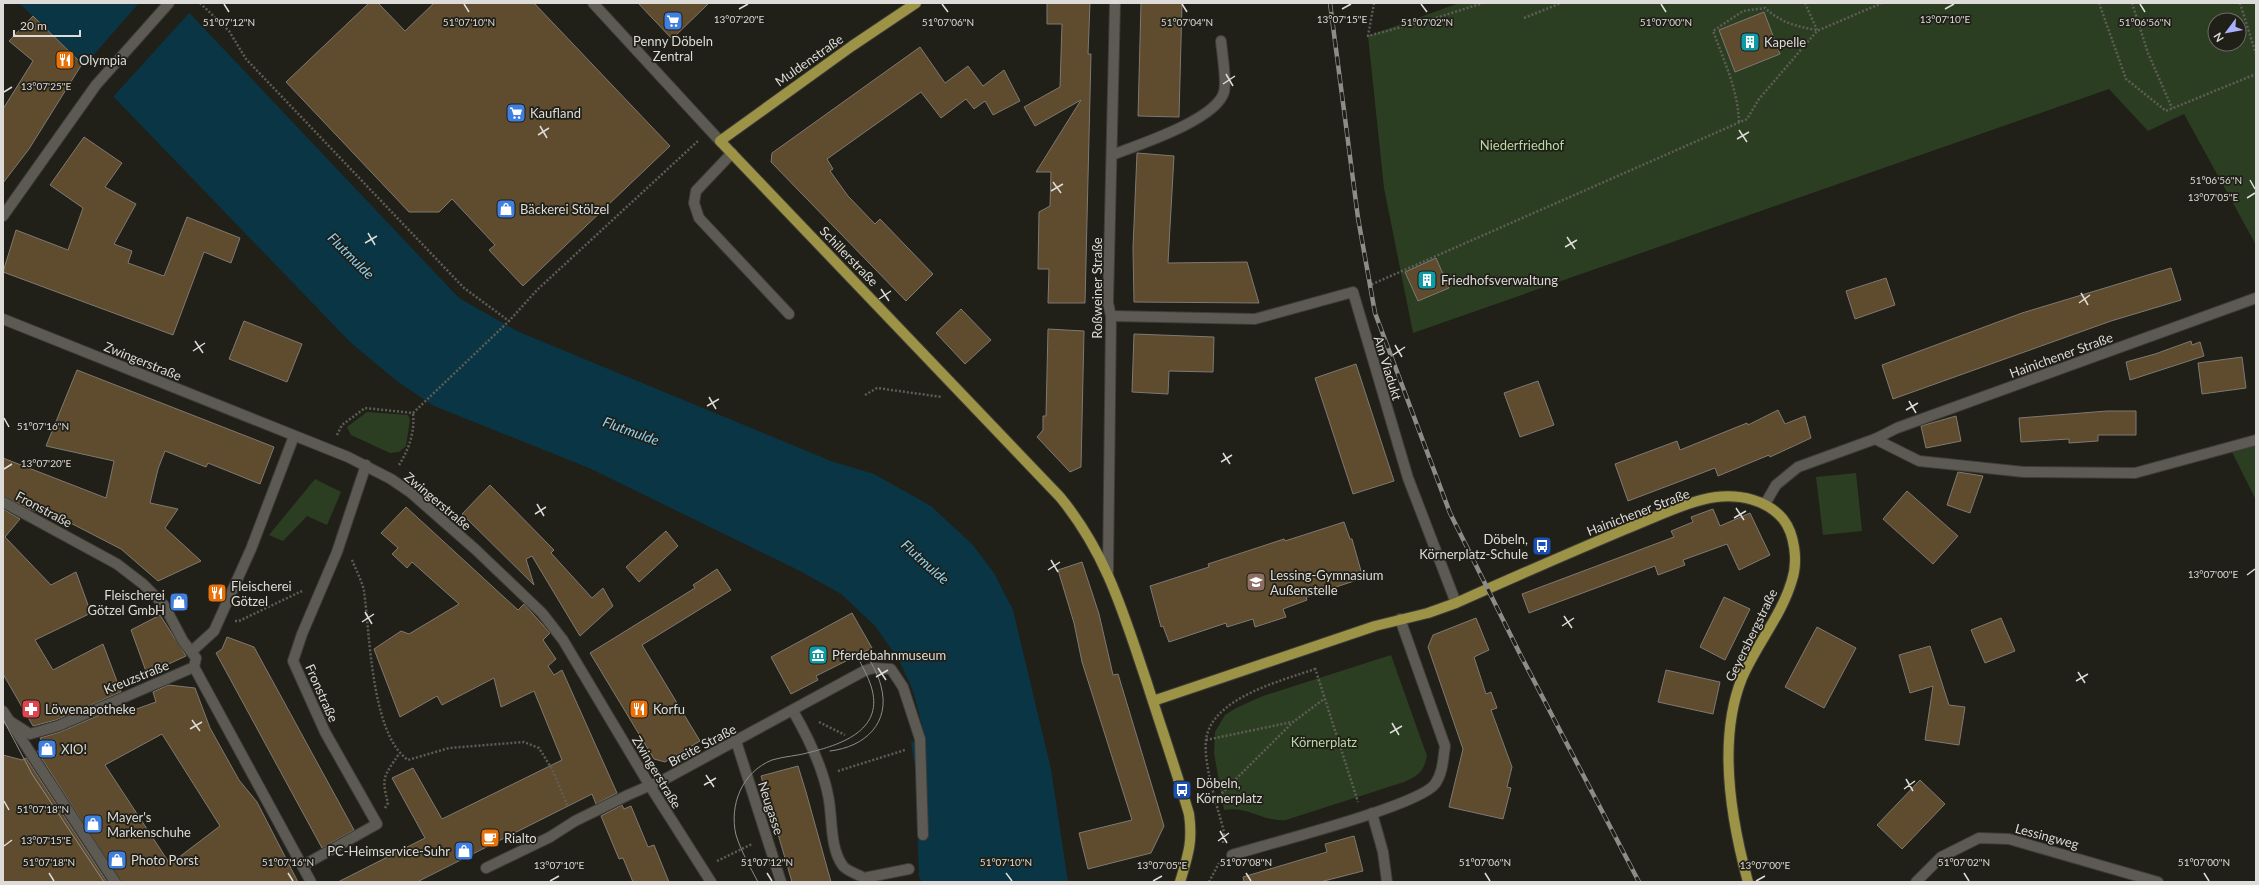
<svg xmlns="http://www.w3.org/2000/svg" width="2259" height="885" font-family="Lato,sans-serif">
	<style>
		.green { fill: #2c3e22; fill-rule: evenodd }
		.water { fill: #0a3544 }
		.pier { fill: #201f18 }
		.building { fill: #5f4b2d; stroke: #7e7973; fill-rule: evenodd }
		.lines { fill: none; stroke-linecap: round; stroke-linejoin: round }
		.minor-casing { stroke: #3d3c37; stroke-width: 12 }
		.major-casing { stroke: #3d3c37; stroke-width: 12 }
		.path { stroke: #5e5d57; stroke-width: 2.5; stroke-dasharray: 2 2; stroke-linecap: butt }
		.minor { stroke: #5c5a53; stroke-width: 10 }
		.major { stroke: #9c9346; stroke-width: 10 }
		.tram { stroke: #8d8c86; stroke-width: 1 }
		.rail-casing { stroke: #8d8c86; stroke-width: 4.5 }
		.rail { stroke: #201f18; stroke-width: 3; stroke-dasharray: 9; stroke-linecap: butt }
		.ticks { fill: none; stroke: #dddcd8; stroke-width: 1.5 }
		.labels { text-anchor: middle; stroke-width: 3.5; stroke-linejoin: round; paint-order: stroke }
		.poi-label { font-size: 13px; fill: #dddcd8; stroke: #201f18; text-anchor: start }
		.street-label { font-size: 13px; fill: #dddcd8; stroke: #201f18 }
		.park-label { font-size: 13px; fill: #b8dba5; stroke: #201f18 }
		.water-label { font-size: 14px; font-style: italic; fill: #8cd3f1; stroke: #201f18 }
		.ticks-label { font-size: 10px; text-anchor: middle; fill: #dddcd8; stroke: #201f18; stroke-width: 3.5; stroke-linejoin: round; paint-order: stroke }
	</style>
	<rect width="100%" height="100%" fill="#201f18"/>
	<!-- green -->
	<g class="green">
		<path d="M1459 3H2256V245L2184 114 2148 131 2109 89 1413 333 1384 188 1368 36ZM2215 20H2239V44H2215Z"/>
		<polygon points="367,412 408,415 410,420 406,446 399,452 390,453 351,435 347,427"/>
		<polygon points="2256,440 2256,500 2229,446"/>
		<polygon points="1856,473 1862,531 1823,535 1816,477"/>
		<polygon points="315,479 341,492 327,525 307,516 283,541 269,535"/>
		<path d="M1391 655 1427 756C1423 773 1419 775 1404 782L1286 820C1261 822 1250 806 1224 810L1214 753 1215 732 1225 715 1236 708 1263 696Z"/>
	</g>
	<!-- water -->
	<polygon class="water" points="19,3 180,3 459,298 519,332 831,461 874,474 931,506 973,545 994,573 1013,610 1051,769 1068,882 922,882 919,877 915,768 911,742 925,737 913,691 899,660 875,626 841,594 798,570 589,468 434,406 398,382 351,343 82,64"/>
	<!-- pier -->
	<polygon class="pier" points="139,3 182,3 190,12 112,98 83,67"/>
	<!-- building -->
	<g class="building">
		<polygon points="369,3 378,3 405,31 434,3 534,3 670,146 523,286 489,250 495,245 452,199 439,212 409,212 286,82"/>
		<polygon points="638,3 709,3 672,39"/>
		<polygon points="1047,3 1090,3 1088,54 1091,54 1085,303 1048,303 1049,269 1038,269 1039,212 1050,206 1051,172 1036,172 1081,100 1035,126 1024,107 1060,87 1062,24 1047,24"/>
		<polygon points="1141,3 1182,3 1179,117 1138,116"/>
		<polygon points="1764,12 1780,54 1735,72 1719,30"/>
		<polygon points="33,16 82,64 29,149 3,183 3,109 33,61 9,41"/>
		<polygon points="920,47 945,83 968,66 983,86 1004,70 1020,101 993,115 985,101 974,109 966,99 941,118 921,92 827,159 833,169 830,171 848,196 875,224 880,219 933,274 906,301 771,162 772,153"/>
		<polygon points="84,137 122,163 105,187 136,204 114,244 132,251 128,263 164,276 187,217 240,238 231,263 204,252 173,335 3,272 16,230 68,250 83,208 50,185"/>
		<polygon points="1137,153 1174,156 1168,263 1247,262 1259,303 1134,302 1133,248"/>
		<polygon points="1436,258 1449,288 1418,301 1405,272"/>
		<polygon points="2171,268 2181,300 2111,321 1893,399 1882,365 2022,313"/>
		<polygon points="1886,278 1895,305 1855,319 1846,291"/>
		<polygon points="961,309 991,340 965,364 936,333"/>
		<polygon points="244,321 302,344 287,382 229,359"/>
		<polygon points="1048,329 1084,331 1081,467 1070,472 1037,437 1043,430 1043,416 1046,416"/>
		<polygon points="1134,334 1214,337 1213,372 1169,371 1168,394 1132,392"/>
		<polygon points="2191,341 2192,345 2200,342 2204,356 2130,380 2126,362 2155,354"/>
		<polygon points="2242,357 2246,388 2202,394 2198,363"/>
		<polygon points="1356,364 1394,481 1353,494 1315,378"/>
		<polygon points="77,370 274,447 260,484 208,463 206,467 165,451 158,469 150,503 178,509 165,528 201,561 158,581 121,549 55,515 56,519 29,509 3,496 3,458 106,498 114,461 46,446"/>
		<polygon points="1538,381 1554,425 1520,437 1504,393"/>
		<polygon points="1778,410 1785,424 1805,416 1811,438 1770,457 1769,455 1718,476 1715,468 1628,501 1615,464 1677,441 1680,450 1747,423 1748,425"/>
		<polygon points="2107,411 2136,411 2136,435 2098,435 2098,441 2069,443 2069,439 2021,442 2019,418"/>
		<polygon points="1956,416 1961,441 1926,448 1921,426"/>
		<polygon points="1958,472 1983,476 1970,513 1947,505"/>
		<polygon points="490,485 554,550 551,553 592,598 603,588 613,606 580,636 532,556 526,559 534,585 462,514"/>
		<polygon points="1907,491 1958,536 1933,564 1883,519"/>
		<polygon points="406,507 518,610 524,604 550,633 543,640 556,659 548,666 554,675 562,670 617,793 596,804 592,794 417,882 338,882 425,838 392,778 413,768 442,819 562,760 534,691 501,707 494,678 442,705 437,696 400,717 374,649 401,631 409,634 459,604 412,562 407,568 392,554 398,548 381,533"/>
		<polygon points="3,509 20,519 5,537 51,585 76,572 91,613 35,640 53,670 103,644 121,692 56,720 33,726 3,674"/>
		<polygon points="1713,509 1720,526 1750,513 1770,555 1739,570 1727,544 1683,560 1685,565 1658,575 1655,566 1529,613 1522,594 1674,537 1671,531 1693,522 1691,517"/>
		<polygon points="1344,522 1350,539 1352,539 1363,578 1306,597 1307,600 1283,609 1286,617 1255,627 1253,619 1227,627 1226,623 1169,642 1163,626 1161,627 1150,586 1209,567 1208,564 1284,539 1285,541"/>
		<polygon points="666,531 678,546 639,582 626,567"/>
		<polygon points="1082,562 1099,614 1113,675 1118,674 1164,826 1151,853 1088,869 1079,833 1132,820 1082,662 1074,623 1058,570"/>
		<polygon points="717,569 731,590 642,645 700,741 665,762 654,759 590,653 695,588 693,585"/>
		<polygon points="1724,597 1750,609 1725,660 1700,647"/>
		<polygon points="852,613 872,648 816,676 818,680 791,694 771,657"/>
		<polygon points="160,615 186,656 147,674 131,630"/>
		<polygon points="1476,618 1489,650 1474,657 1486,694 1491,692 1497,708 1491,710 1512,767 1507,787 1511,788 1503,819 1449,807 1463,749 1428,647 1433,635"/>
		<polygon points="2001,618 2015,651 1985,663 1971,630"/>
		<polygon points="1817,627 1856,648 1824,708 1785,687"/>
		<polygon points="227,637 254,647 354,830 322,848 216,653 222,649"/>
		<polygon points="1930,646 1949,705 1965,707 1959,745 1925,740 1933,686 1910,693 1899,655"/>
		<polygon points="1666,670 1720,682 1713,714 1658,702"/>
		<path d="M168 685 195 688 210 728 239 780 257 802 298 882H121L37 751 45 747 40 738 60 732 125 704 128 712 156 702 153 692ZM162 734 220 826 170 864 105 765Z"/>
		<polygon points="3,755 22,760 26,758 107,882 3,882"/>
		<polygon points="798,766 806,792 831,882 792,882 761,776"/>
		<polygon points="1920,780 1945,804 1902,849 1877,825"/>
		<polygon points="622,805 624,809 631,806 648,847 654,845 669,882 633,882 623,858 619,859 601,816"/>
		<polygon points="1354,836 1363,871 1320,882 1244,882 1243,877 1327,852 1325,844"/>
	</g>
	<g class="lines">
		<!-- minor casing -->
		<g class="minor-casing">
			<g id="minor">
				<polyline points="593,3 720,141"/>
				<polyline points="732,153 696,191 694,203 699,218 789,314"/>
				<path d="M1112 155C1138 145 1216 120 1224 92 1227 80 1222 54 1221 41"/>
				<polyline points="3,216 96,85 169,3"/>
				<polyline points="1111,316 1255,319 1353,292 1408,478 1456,603"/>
				<polyline points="3,319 348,457 391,479 410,492 475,549 542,613 563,640 650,786 711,882"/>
				<polyline points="1875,439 1919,461 2024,472 2135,473 2256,440"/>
				<polyline points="3,502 117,564 143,584 164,605 183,641 196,658 194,667 58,726 30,734 8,720"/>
				<polyline points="1765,504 1776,485 1798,467 1875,439 1897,428 2256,298"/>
				<polyline points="1108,572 1111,316 1108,303 1115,3"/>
				<polyline points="192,651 214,631 251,549 294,436"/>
				<polyline points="194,667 311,882"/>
				<polyline points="3,711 115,882"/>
				<path d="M793 711C808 737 822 765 828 795 833 817 829 847 843 866 847 871 859 875 864 878L909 869"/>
				<polyline points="736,741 781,882"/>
				<polyline points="1372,813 1383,852 1387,882"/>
				<path d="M1232 855C1267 844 1419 806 1435 784 1443 773 1443 759 1445 746L1400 619"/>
				<polyline points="304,865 377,824 325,732 293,661 302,634 337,552 366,465"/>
				<polyline points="486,868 550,837 575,821 628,795 667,778 864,671 873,668 891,669 903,687 920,739 923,835"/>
				<polyline points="1916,882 1941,857 1979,838 2009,839 2158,882"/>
			</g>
		</g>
		<!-- major casing -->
		<g class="major-casing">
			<g id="major">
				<path d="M916 3 852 46 720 141 1060 497C1107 554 1124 615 1147 683 1161 727 1176 770 1189 814 1193 842 1188 855 1180 882"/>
				<path d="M1153 701 1375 626 1428 613 1456 603C1512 578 1569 553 1626 529 1651 519 1690 500 1716 497 1740 494 1767 500 1783 519 1795 534 1798 562 1792 580 1782 615 1756 645 1742 678 1717 740 1731 820 1748 882"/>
			</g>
		</g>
		<!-- path -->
		<g class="path">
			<polyline points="200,3 229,31 246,59 464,288 509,321"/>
			<polyline points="1374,3 1368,36 1439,17 1483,3"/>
			<polyline points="1805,3 1817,30"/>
			<polyline points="2099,3 2126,79 2166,111 2256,74"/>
			<polyline points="2132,3 2148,53 2172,108"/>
			<polyline points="2240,3 2256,54"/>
			<polyline points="1524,18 1561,3"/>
			<path d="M1739 122C1738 90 1724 61 1713 31L1743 11 1765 8C1780 22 1797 27 1817 30"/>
			<polyline points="1368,286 1747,119 1759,99 1817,31 1882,3"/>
			<polyline points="865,395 877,388 942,397"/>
			<polyline points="337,435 342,425 365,408 413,413 509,321 537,290 699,140"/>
			<path d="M399 465C409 449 415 432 413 413"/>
			<path d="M352 560C356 570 362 581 364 591 370 634 371 734 408 760L449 748 524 742 539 748 552 769 568 807"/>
			<polyline points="235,621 239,621 302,591"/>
			<polyline points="1315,668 1358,802"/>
			<polyline points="819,722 845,735"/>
			<polyline points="1206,740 1292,722"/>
			<polyline points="838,771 905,750"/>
			<polyline points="1216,799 1293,722 1324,699"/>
			<path d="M385 808 388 803C381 777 384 776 399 754"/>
			<path d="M1223 843 1224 832C1218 808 1203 764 1206 740 1211 698 1281 681 1315 669"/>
			<polyline points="717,861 752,844"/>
			<polyline points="1209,882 1219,863"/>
		</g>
		<!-- minor -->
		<use href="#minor" class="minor"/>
		<!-- major -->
		<use href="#major" class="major"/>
		<!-- tram -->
		<g class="tram">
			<polyline points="3,719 32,774 104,882"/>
			<path d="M830 751C865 747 891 723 881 686 878 674 871 662 865 652"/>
			<path d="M758 882C750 867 741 851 736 835 729 805 742 772 772 760 785 756 798 756 811 752 843 744 885 729 871 686 868 676 862 666 857 656"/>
		</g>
		<!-- rail casing -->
		<g class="rail-casing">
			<polyline id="rail" points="1330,3 1358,218 1375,313 1450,513 1520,654 1639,882"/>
		</g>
		<!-- rail -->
		<use href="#rail" class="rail"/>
	</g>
	<!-- ticks -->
	<path class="ticks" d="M224 4 229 12M464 4 469 12M942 4 948 12M1182 4 1187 12M1421 4 1427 12M1661 4 1666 12M2140 4 2145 12M739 9 748 4M1342 9 1351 4M1945 9 1954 4M1226 74 1233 86M1223 84 1235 76M4 92 12 87M540 126 547 138M1739 130 1747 142M538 135 549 128M1737 139 1749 132M2250 180 2255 189M1053 182 1061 193M1051 191 1063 184M2247 198 2255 193M368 233 375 245M1567 237 1575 249M365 243 377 236M1565 247 1577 240M881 289 889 301M2081 293 2088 305M879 299 891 291M2079 303 2090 295M195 341 203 353M1395 345 1402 357M193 351 205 343M1393 355 1405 347M709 397 716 409M1909 401 1916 413M707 406 719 399M1906 410 1918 403M4 418 9 427M1223 453 1230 464M1221 462 1232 455M4 469 12 464M537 504 544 516M1736 508 1744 520M535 514 546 507M1734 518 1746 511M1051 560 1058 572M1048 570 1060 562M2247 575 2255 569M365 612 372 624M1564 616 1572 628M362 622 374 614M1562 626 1574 618M878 668 886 680M2078 672 2085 683M876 677 888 670M2076 681 2088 674M192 720 200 731M1392 723 1399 735M190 729 202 722M1390 733 1402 726M706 775 714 787M1906 779 1913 791M704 785 716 778M1904 789 1915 781M4 801 9 810M1220 831 1227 843M1218 841 1229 833M4 846 12 840M49 873 54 881M288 873 293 881M767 873 772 881M1006 873 1012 881M1246 873 1251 881M1485 873 1490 881M1964 873 1969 881M2204 873 2209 881M550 881 559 876M1153 881 1162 876M1756 881 1765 876"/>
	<!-- icons -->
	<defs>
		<g id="supermarket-square" transform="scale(1)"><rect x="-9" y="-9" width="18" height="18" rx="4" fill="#3f7fe0" stroke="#201f18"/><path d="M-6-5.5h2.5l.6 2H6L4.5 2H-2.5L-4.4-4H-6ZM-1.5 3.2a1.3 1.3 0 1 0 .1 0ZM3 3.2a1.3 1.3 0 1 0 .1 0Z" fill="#fff"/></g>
		<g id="building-square" transform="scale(1)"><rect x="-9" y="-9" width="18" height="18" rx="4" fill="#0f9aa8" stroke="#201f18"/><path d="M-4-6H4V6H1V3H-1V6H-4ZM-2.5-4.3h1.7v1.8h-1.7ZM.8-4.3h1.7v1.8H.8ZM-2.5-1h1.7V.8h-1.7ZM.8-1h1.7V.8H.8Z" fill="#fff"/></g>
		<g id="restaurant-square" transform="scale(1)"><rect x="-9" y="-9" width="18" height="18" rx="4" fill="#e8710a" stroke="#201f18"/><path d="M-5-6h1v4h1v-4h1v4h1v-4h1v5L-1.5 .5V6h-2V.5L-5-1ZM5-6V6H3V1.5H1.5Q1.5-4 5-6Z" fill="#fff"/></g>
		<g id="shop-square" transform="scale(1)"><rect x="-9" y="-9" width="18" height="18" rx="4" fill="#3f7fe0" stroke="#201f18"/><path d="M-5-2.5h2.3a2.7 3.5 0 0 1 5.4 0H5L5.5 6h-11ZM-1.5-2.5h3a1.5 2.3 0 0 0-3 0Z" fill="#fff"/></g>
		<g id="bus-square" transform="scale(1)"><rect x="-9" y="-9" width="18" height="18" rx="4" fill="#1a4fb4" stroke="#201f18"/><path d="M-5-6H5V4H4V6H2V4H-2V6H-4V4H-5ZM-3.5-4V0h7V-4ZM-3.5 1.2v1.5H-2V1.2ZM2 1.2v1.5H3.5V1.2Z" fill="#fff"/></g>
		<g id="school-square" transform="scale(1)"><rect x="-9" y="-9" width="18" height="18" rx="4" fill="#8d6e63" stroke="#201f18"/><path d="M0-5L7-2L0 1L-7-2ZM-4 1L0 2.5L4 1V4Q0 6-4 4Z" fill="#fff"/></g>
		<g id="museum-square" transform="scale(1)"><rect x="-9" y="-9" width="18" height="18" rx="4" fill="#0f9aa8" stroke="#201f18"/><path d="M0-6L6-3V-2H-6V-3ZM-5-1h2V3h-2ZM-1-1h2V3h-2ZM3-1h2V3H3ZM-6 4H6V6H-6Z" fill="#fff"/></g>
		<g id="pharmacy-square" transform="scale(1)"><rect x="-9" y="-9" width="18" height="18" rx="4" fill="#e0444e" stroke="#201f18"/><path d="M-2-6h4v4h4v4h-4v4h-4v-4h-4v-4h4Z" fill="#fff"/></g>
		<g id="cafe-square" transform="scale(1)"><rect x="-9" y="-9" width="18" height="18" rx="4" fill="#e8710a" stroke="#201f18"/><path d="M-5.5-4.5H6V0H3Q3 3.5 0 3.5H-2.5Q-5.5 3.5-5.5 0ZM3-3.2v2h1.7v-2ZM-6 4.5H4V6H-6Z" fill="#fff"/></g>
	</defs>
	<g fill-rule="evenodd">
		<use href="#supermarket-square" x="673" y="21"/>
		<use href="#building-square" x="1750" y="42"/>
		<use href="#restaurant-square" x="65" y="60"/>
		<use href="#supermarket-square" x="516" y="113"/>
		<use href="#shop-square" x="506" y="209"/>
		<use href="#building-square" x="1427" y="280"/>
		<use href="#bus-square" x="1542" y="546"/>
		<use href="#school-square" x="1256" y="582"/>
		<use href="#restaurant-square" x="217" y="593"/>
		<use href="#shop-square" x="179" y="602"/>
		<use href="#museum-square" x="818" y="655"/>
		<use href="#pharmacy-square" x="31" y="709"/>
		<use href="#restaurant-square" x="639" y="709"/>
		<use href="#shop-square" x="47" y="749"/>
		<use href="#bus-square" x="1182" y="790"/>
		<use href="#shop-square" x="93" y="824"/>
		<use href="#cafe-square" x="490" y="838"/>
		<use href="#shop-square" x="464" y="851"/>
		<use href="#shop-square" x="117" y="860"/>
	</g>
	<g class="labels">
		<!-- poi labels -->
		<g class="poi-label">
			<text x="673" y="46" text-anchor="middle">Penny Döbeln<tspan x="673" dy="15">Zentral</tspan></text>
			<text x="1764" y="47">Kapelle</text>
			<text x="79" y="65">Olympia</text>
			<text x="530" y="118">Kaufland</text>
			<text x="520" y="214">Bäckerei Stölzel</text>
			<text x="1441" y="285">Friedhofsverwaltung</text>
			<text x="1528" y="544" text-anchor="end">Döbeln,<tspan x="1528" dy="15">Körnerplatz-Schule</tspan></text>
			<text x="1270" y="580">Lessing-Gymnasium<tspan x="1270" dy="15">Außenstelle</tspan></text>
			<text x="231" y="591">Fleischerei<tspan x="231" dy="15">Götzel</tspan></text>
			<text x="165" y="600" text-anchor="end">Fleischerei<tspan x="165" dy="15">Götzel GmbH</tspan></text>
			<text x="832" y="660">Pferdebahnmuseum</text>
			<text x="45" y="714">Löwenapotheke</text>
			<text x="653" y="714">Korfu</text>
			<text x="61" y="754">XIO!</text>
			<text x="1196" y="788">Döbeln,<tspan x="1196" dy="15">Körnerplatz</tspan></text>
			<text x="107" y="822">Mayer's<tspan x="107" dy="15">Markenschuhe</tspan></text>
			<text x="504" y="843">Rialto</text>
			<text x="450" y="856" text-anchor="end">PC-Heimservice-Suhr</text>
			<text x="131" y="865">Photo Porst</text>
		</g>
		<!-- street labels -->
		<g class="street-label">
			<text transform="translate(809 60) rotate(-35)" y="5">Muldenstraße</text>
			<text transform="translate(849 256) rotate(46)" y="5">Schillerstraße</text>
			<text transform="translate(1097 288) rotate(-90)" y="5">Roßweiner Straße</text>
			<text transform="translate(2061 355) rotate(-20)" y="5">Hainichener Straße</text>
			<text transform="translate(143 361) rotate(22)" y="5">Zwingerstraße</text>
			<text transform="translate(1388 368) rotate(73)" y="5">Am Viadukt</text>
			<text transform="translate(438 501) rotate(40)" y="5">Zwingerstraße</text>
			<text transform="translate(44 509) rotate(28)" y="5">Fronstraße</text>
			<text transform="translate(1638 512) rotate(-21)" y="5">Hainichener Straße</text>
			<text transform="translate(1751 635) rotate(-64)" y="5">Geyersbergstraße</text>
			<text transform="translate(136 677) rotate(-22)" y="5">Kreuzstraße</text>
			<text transform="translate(322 693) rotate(66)" y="5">Fronstraße</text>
			<text transform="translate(702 745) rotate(-28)" y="5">Breite Straße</text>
			<text transform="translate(657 772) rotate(59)" y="5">Zwingerstraße</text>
			<text transform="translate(771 808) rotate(72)" y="5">Neugasse</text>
			<text transform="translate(2047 836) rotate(15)" y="5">Lessingweg</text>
		</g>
		<!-- park labels -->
		<g class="park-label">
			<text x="1522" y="150">Niederfriedhof</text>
			<text x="1324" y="747">Körnerplatz</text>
		</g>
		<!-- water labels -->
		<g class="water-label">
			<text transform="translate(351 256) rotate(45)" y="5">Flutmulde</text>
			<text transform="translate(631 431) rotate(20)" y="5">Flutmulde</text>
			<text transform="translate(925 562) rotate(42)" y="5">Flutmulde</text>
		</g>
	</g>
	<g class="ticks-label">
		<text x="739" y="23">13°07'20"E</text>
		<text x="1342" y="23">13°07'15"E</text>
		<text x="1945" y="23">13°07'10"E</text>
		<text x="469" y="26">51°07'10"N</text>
		<text x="948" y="26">51°07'06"N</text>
		<text x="2145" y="26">51°06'56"N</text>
		<text x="229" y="26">51°07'12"N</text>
		<text x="1187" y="26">51°07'04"N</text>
		<text x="1427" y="26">51°07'02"N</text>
		<text x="1666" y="26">51°07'00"N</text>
		<text x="46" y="90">13°07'25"E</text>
		<text x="2216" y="184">51°06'56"N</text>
		<text x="2213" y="201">13°07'05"E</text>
		<text x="43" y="430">51°07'16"N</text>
		<text x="46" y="467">13°07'20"E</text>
		<text x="2213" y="578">13°07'00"E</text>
		<text x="43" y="813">51°07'18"N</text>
		<text x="46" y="844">13°07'15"E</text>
		<text x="49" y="866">51°07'18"N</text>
		<text x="288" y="866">51°07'16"N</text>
		<text x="767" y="866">51°07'12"N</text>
		<text x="1006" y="866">51°07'10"N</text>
		<text x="1246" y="866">51°07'08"N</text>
		<text x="1485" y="866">51°07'06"N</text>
		<text x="1964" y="866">51°07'02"N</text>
		<text x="2204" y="866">51°07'00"N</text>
		<text x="559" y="869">13°07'10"E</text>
		<text x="1162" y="869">13°07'05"E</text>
		<text x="1765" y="869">13°07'00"E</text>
	</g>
	<!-- border -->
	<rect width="2259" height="885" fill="none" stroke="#dddcd8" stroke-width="8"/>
	<!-- north arrow -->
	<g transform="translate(2227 32) rotate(238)"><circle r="19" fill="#201f18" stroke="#6c6b65"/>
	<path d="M0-3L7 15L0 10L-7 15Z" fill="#aab0fb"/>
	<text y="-6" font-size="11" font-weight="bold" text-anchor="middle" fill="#dddcd8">N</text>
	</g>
	<!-- scale -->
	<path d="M14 30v6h66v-6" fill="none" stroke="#dddcd8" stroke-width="2"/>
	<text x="20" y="30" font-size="12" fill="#dddcd8" stroke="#201f18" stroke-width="3" paint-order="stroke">20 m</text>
</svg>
